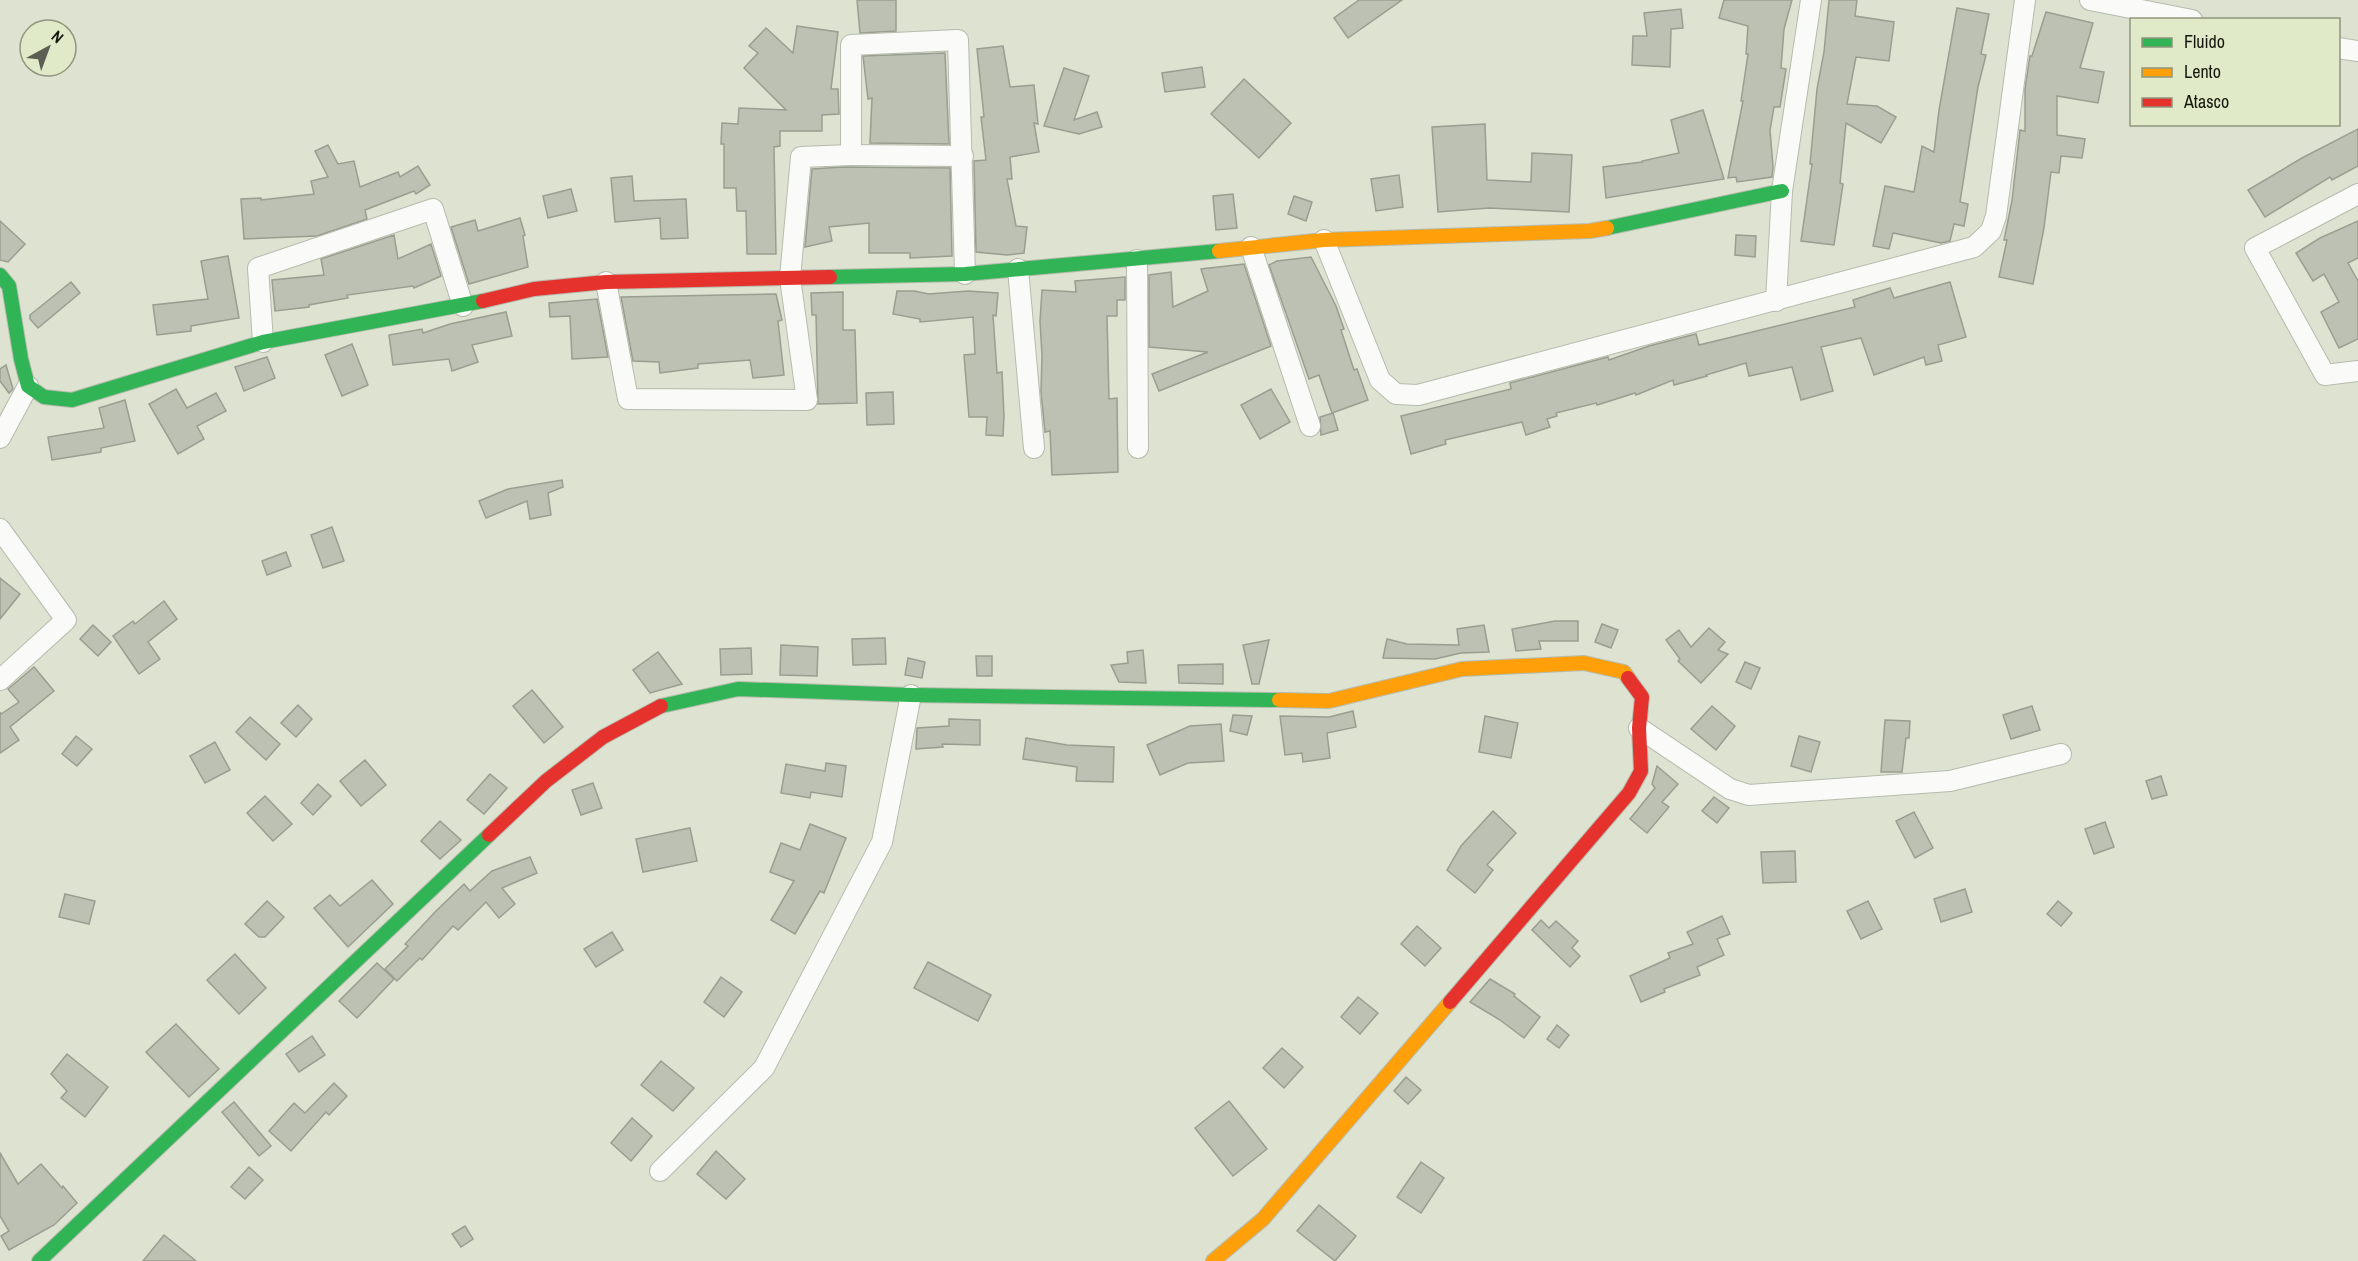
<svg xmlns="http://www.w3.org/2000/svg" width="2358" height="1261" font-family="'Archivo Narrow',sans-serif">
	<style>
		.building { fill: #bdc1b3; stroke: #999e90; stroke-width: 1.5 }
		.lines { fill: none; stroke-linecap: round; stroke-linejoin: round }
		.street-casing { stroke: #b6bbad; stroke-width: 22 }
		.fast-casing { stroke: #b6bbad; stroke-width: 16 }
		.slow-casing { stroke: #b6bbad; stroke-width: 16 }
		.jam-casing { stroke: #b6bbad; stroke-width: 16 }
		.street { stroke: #fafbf8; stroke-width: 20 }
		.fast { stroke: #30b455; stroke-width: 14 }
		.slow { stroke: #ff9f0a; stroke-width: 14 }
		.jam { stroke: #e5322d; stroke-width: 14 }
	</style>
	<rect width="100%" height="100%" fill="#dde2d1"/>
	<!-- building -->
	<g class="building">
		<polygon points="857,0 896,0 896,31 860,33"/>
		<polygon points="1359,0 1402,0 1348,38 1334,18"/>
		<polygon points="1724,0 1792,0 1784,29 1781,68 1786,69 1780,107 1774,107 1770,130 1773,167 1772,177 1737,182 1736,177 1728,178 1743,101 1741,101 1748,54 1746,54 1748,26 1719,18"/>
		<polygon points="1829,0 1857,0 1855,16 1894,22 1889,61 1856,57 1847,104 1877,106 1896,117 1881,143 1846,123 1840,183 1843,184 1834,245 1801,241 1812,164 1810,164 1817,89 1824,52"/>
		<polygon points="1957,8 1989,14 1981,54 1986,55 1978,87 1960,202 1968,204 1964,226 1954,224 1950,241 1941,243 1893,233 1889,249 1873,246 1885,186 1914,192 1922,146 1934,152 1939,110"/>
		<polygon points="1681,9 1683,28 1671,29 1670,67 1632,65 1633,36 1647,36 1644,13"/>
		<polygon points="2046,12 2093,23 2080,68 2104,72 2098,103 2057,96 2057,135 2085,139 2082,158 2061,156 2059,173 2051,172 2044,228 2033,284 1999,277 2007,240 2004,240 2012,201 2020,130 2025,131 2025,89 2030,56 2032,56"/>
		<polygon points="797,26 838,32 831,89 838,89 839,114 822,115 822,131 780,131 780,146 774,147 776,254 747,254 746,211 737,211 736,188 724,188 724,144 721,144 722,123 738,124 739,108 786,110 744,68 758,53 749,46 766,28 793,53"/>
		<polygon points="1003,46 1010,87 1034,85 1038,124 1034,123 1039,152 1010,157 1012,179 1007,179 1016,226 1027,227 1024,253 1007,255 976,252 974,161 986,160 981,117 984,117 977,49"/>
		<polygon points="945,53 949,144 870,143 872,98 868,99 863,56"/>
		<polygon points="1202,67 1205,87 1165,92 1162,73"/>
		<polygon points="1064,68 1089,76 1074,120 1097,112 1102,127 1079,134 1044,126"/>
		<polygon points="1244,79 1291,123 1259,158 1211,114"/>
		<polygon points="1703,110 1724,179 1606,198 1603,167 1642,162 1642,161 1679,153 1671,120"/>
		<polygon points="1485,124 1487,180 1531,182 1532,153 1572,155 1569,212 1489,208 1438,212 1432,127"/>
		<polygon points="2358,129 2358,166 2332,180 2330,177 2265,217 2248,190 2302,158"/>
		<polygon points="328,145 338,164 354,161 360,187 398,172 400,177 418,166 430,185 416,194 414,191 365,210 367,219 317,236 244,239 241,199 261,198 261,200 314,194 311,181 328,177 315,151"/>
		<polygon points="843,167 950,168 952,256 910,258 910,253 869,253 869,223 829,227 832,241 805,247 812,169"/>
		<polygon points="1399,175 1403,207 1376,211 1371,179"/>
		<polygon points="632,176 634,201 686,199 688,238 661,239 660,218 615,222 611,178"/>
		<polygon points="571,189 577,211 548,218 543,196"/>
		<polygon points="1233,194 1237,228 1216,230 1213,196"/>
		<polygon points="1294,196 1312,202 1306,221 1288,214"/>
		<polygon points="520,218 525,235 523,236 528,267 469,284 451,227 475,220 478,231"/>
		<polygon points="0,221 25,244 8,262 0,260"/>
		<polygon points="2358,221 2358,258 2348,263 2358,281 2358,339 2339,348 2321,312 2339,302 2324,274 2313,281 2296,253 2320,238"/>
		<polygon points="394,235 398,259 431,244 441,276 414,288 413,286 347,295 348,298 309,305 309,307 275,311 272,280 324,275 321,259"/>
		<polygon points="1736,235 1756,236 1755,257 1735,255"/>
		<polygon points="228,256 239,318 191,326 191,331 157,335 153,305 208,299 201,261"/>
		<polygon points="1311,257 1336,306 1344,329 1341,330 1354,370 1357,369 1368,400 1332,413 1319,375 1309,379 1269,265 1277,261"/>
		<polygon points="1244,264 1271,346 1159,391 1152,374 1208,352 1149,347 1149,275 1171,272 1173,307 1208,291 1201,269"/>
		<polygon points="1125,277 1125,300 1117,300 1117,316 1107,316 1109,399 1117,398 1118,472 1052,475 1050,431 1045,432 1041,392 1042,356 1040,321 1042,290 1076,292 1075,281"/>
		<polygon points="71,282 80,293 38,328 30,319 30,315"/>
		<polygon points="1950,282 1966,337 1938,345 1942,361 1926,365 1924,357 1874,375 1861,338 1821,347 1833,391 1801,400 1792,367 1749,376 1746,363 1706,375 1707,376 1674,385 1673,380 1636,395 1635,393 1597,405 1596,403 1556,413 1557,416 1547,419 1550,427 1526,435 1522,422 1445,440 1446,444 1411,454 1401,416 1511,389 1510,383 1608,357 1609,360 1649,346 1696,334 1699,345 1855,307 1853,300 1890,288 1894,298"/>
		<polygon points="897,291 914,291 929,294 968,291 998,293 996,316 993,315 997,373 1002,372 1004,416 1003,436 986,435 987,417 969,417 964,355 975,354 973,317 920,322 920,319 893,314"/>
		<polygon points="843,292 843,330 855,330 857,403 818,404 816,315 812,315 811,293"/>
		<polygon points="776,294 782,320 778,321 784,375 753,378 750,360 698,364 698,368 660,373 659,362 633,361 621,297"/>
		<polygon points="597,299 608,357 572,359 570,316 550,317 549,303"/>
		<polygon points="506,312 512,336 472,345 478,362 452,371 449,359 393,365 389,335 422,329 423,333 450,324"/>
		<polygon points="352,344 368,385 342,396 325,355"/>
		<polygon points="267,357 275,378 244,391 235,367"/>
		<polygon points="6,365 13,389 9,393 0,381 0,369"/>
		<polygon points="176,389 187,408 216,393 226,411 197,426 204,439 178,454 149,404"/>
		<polygon points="1271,389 1290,422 1260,439 1241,405"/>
		<polygon points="893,392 894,424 867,425 866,393"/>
		<polygon points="125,400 135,441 101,448 101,452 52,460 48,437 104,428 99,408"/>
		<polygon points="1333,413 1338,430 1321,435 1320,417"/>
		<polygon points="562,480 563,487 548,493 551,515 530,519 527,501 486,518 479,501 508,489"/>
		<polygon points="332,527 344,561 323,568 311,535"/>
		<polygon points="286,552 291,566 267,575 262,561"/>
		<polygon points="0,578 20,594 0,619"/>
		<polygon points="164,601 177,619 148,642 160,659 139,674 113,636 133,621 135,624"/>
		<polygon points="1555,621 1578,621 1578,641 1539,641 1541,649 1516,651 1512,629"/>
		<polygon points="1602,624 1618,630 1611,648 1595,642"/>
		<polygon points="93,625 111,642 98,656 80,639"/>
		<polygon points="1484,625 1489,652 1461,653 1435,659 1383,658 1387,639 1407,644 1459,645 1457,629"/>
		<polygon points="1709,628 1725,642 1718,650 1728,654 1701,683 1678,661 1680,659 1666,640 1679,630 1691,647"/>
		<polygon points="885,638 886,664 853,665 852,639"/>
		<polygon points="1269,640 1259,684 1252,684 1243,645"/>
		<polygon points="781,645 818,647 817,676 780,675"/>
		<polygon points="751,648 752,674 721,675 720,649"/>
		<polygon points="1143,650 1146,683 1119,682 1111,665 1128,663 1127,652"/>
		<polygon points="658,652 682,684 650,693 633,670"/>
		<polygon points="976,656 992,656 992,676 977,676"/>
		<polygon points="908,658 925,662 922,678 905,675"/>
		<polygon points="1745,662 1760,668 1751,689 1736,682"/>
		<polygon points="1223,664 1223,684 1179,683 1178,665"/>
		<polygon points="34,667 54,691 10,727 19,740 0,753 0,712 1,714 19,702 8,689"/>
		<polygon points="532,690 563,727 544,743 513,706"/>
		<polygon points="298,705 312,719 296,737 281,723"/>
		<polygon points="1712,706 1735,726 1716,750 1691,729"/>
		<polygon points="2032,706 2040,730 2011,739 2003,715"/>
		<polygon points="1353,711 1356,727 1327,733 1330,758 1303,762 1302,753 1285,755 1280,716 1329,717"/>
		<polygon points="1233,715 1252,716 1247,735 1230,731"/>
		<polygon points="1485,716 1518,723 1511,758 1479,752"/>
		<polygon points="250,717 280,744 266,760 236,732"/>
		<polygon points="949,719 980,720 980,745 942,744 943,747 916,749 917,728 949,726"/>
		<polygon points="1885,720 1910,721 1909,738 1906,738 1902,772 1881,772"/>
		<polygon points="1221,724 1224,761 1188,763 1160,775 1147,745 1190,726"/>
		<polygon points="76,736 92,749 77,766 62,754"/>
		<polygon points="1799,736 1820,742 1811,772 1791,766"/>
		<polygon points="1026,738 1067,745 1114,747 1113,782 1076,781 1077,767 1023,759"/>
		<polygon points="215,742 230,770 205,783 190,756"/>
		<polygon points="365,760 386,785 361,806 340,781"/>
		<polygon points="826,763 846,766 842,797 811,792 810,798 781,793 786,764 825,771"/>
		<polygon points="1657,766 1678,784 1662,802 1669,807 1647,833 1630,819 1655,788 1652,784"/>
		<polygon points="490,774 507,788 484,814 467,800"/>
		<polygon points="2161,776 2167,795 2152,799 2146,781"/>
		<polygon points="593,783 602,808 581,815 572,790"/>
		<polygon points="318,784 331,796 313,815 301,803"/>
		<polygon points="265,796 292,824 273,841 247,813"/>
		<polygon points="1714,797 1729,808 1717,823 1702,811"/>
		<polygon points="1493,811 1516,833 1487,865 1493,870 1475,893 1447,870 1461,846"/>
		<polygon points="1914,812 1933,848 1915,858 1896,821"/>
		<polygon points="440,821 461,840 440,859 421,841"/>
		<polygon points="2105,822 2114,847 2094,854 2085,829"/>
		<polygon points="810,824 846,838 824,893 820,891 795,934 771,920 794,881 770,872 781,843 800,850"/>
		<polygon points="690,828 697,861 643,872 636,839"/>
		<polygon points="1795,851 1796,882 1763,883 1761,852"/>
		<polygon points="530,857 537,873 502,888 515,904 499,918 486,902 458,930 453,926 422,960 420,958 397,981 385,969 408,946 405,944 436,911 464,884 470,891 492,871"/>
		<polygon points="372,880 393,904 348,947 314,908 330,895 340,906"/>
		<polygon points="1965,889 1972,912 1941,922 1934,899"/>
		<polygon points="65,894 95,901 89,924 59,917"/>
		<polygon points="267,901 284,917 265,937 259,937 245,924"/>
		<polygon points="1868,901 1882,929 1861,939 1847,911"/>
		<polygon points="2058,901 2072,913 2061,926 2047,914"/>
		<polygon points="1722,916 1730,934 1717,939 1724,955 1697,967 1700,975 1664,989 1665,992 1641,1002 1630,976 1670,958 1668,953 1693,944 1687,932"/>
		<polygon points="1541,920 1549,928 1556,921 1578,941 1572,948 1580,956 1570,967 1532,930"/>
		<polygon points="1417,926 1441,948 1425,966 1401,944"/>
		<polygon points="612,932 623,950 596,967 584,949"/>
		<polygon points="235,954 266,988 239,1014 207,980"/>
		<polygon points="928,962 991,995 978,1021 914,988"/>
		<polygon points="377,963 394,979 357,1018 339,1001"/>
		<polygon points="721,977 742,992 724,1017 704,1002"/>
		<polygon points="1490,979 1515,994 1514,996 1540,1017 1524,1038 1500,1020 1470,1002"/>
		<polygon points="1358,997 1378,1013 1360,1034 1341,1017"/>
		<polygon points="176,1024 219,1069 189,1097 146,1052"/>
		<polygon points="1557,1025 1569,1035 1559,1048 1547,1039"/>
		<polygon points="312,1036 325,1055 299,1072 286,1054"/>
		<polygon points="1282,1048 1303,1067 1284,1088 1263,1068"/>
		<polygon points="67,1054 108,1087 85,1117 61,1098 67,1091 51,1074"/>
		<polygon points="661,1061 694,1088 673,1111 641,1085"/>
		<polygon points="1406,1077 1421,1090 1408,1104 1394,1091"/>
		<polygon points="334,1083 347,1096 329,1115 326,1112 291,1151 269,1131 294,1103 305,1113"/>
		<polygon points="1229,1101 1267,1149 1233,1176 1195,1128"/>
		<polygon points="234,1102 271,1146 259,1156 222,1112"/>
		<polygon points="632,1118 652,1136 631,1161 611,1143"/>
		<polygon points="716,1151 745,1179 726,1199 697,1174"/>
		<polygon points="0,1153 18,1184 41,1164 62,1188 63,1186 77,1203 54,1225 9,1250 1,1236 9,1231 0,1216"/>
		<polygon points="1421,1162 1444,1178 1421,1213 1397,1197"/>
		<polygon points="249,1167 263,1180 245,1199 231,1187"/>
		<polygon points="1319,1205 1356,1236 1335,1261 1297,1231"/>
		<polygon points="465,1226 473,1239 461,1247 452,1234"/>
		<polygon points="164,1235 196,1261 143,1261"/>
	</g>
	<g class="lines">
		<!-- street casing -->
		<g class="street-casing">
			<g id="street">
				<polyline points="2090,0 2192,20"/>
				<polyline points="2338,48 2358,51"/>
				<polyline points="851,155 963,156"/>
				<polyline points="2358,194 2255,248 2325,375 2358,371"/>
				<polyline points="1324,240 1380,380 1396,394 1418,395 1974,247 1991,231 1996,216 2025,0"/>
				<polyline points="1251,247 1310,426"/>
				<polyline points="1137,260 1138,448"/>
				<polyline points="1018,269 1034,448"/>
				<polyline points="606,282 628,399 807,400 790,278 801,157 851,155 851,45 958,40 965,274"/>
				<polyline points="1776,301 1782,191 1811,0"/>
				<polyline points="263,342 258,268 433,209 463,306"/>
				<polyline points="0,438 28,386"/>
				<polyline points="0,529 66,620 0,680"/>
				<polyline points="1639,728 1730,789 1749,795 1950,781 2061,754"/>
				<polyline points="660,1171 764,1068 882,842 911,695"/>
			</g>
		</g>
		<!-- fast casing -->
		<g class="fast-casing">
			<g id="fast">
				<polyline points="1607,228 1782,191"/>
				<polyline points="0,275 9,286 21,359 28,386 44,397 72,400 263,342 483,301"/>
				<polyline points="830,277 965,274 1219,251"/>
				<polyline points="661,706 738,689 911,695 1279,700"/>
				<polyline points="39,1261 489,835"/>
			</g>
		</g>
		<!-- slow casing -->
		<g class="slow-casing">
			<g id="slow">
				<polyline points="1219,251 1324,240 1590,231 1607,228"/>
				<polyline points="1279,700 1329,701 1462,669 1584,663 1624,672 1628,678"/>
				<polyline points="1213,1261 1263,1219 1450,1002"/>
			</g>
		</g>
		<!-- jam casing -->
		<g class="jam-casing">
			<g id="jam">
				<polyline points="483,301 534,289 606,282 830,277"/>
				<polyline points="489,835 546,781 603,737 661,706"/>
				<polyline points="1450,1002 1629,793 1641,771 1639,728 1642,697 1628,678"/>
			</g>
		</g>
		<!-- street -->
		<use href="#street" class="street"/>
		<!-- fast -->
		<use href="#fast" class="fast"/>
		<!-- slow -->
		<use href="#slow" class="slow"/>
		<!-- jam -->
		<use href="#jam" class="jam"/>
	</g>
	<!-- legend -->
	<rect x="2130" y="18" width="210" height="108" fill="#e0eac9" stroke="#8e967d" stroke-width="1.5"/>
	<rect x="2142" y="38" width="30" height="9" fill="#30b455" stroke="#8e967d" stroke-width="1.5"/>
	<text x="2184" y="48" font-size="18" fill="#14180c">Fluido</text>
	<rect x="2142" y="68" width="30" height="9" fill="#ff9f0a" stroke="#8e967d" stroke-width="1.5"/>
	<text x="2184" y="78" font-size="18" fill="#14180c">Lento</text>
	<rect x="2142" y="98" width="30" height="9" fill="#e5322d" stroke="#8e967d" stroke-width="1.5"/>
	<text x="2184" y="108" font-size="18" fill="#14180c">Atasco</text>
	<!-- north arrow -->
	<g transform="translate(48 48) rotate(41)"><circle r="28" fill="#e0eac9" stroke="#8e967d" stroke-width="1.5"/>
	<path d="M0-4.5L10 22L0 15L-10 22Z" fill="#5a5f51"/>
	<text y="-9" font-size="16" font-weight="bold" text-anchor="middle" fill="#14180c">N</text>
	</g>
</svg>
